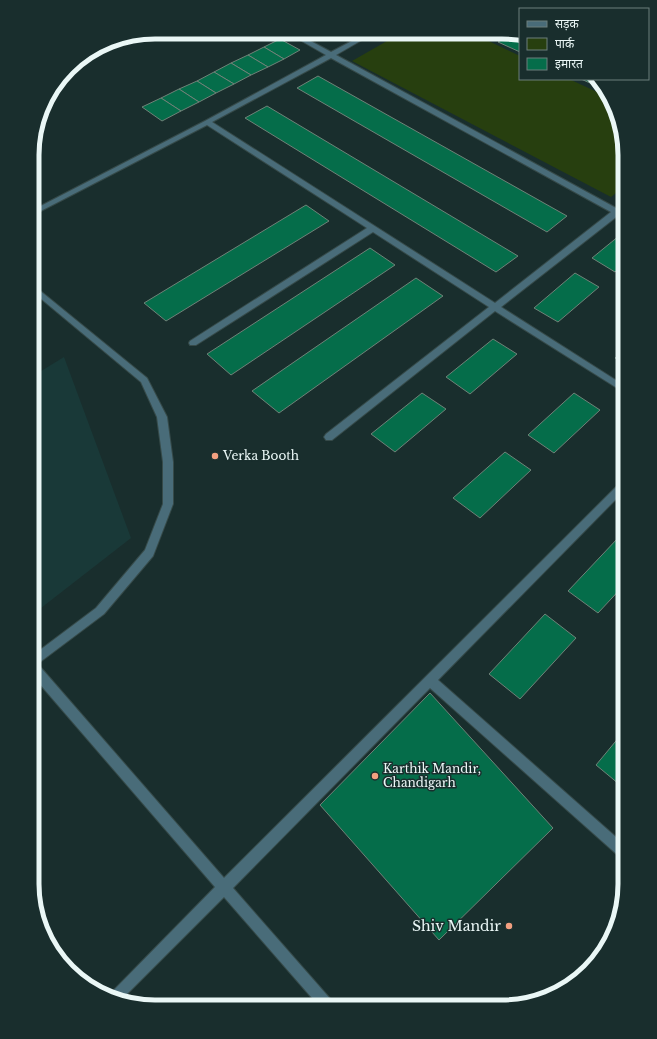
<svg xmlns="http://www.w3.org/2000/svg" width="657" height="1039" font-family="'Libre Baskerville','Noto Sans Devanagari',serif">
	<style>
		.built { fill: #193938 }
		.green { fill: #273f0f }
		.building { fill: #056d4a; stroke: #6f8278 }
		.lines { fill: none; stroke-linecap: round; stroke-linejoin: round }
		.minor-casing { stroke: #364a49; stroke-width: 2 }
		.tertiary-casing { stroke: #364a49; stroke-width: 2 }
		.minor { fill: #496c79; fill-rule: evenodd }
		.tertiary { fill: #496c79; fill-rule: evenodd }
		.poi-dot { fill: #f2a080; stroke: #192e2d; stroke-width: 1.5 }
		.labels { text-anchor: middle; stroke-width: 3; stroke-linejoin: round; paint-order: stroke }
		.poi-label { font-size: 12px; fill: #eaf7f6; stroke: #192e2d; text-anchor: start }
		.near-poi-label { font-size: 14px; fill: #eaf7f6; stroke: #192e2d; text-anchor: end }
		.rim { fill: none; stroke: #eaf7f6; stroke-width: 5 }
	</style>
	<rect width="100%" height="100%" fill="#192e2d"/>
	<!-- built -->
	<polygon class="built" points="64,357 131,538 32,615 33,376"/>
	<!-- green -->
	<polygon class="green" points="401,33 472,33 520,56 520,79 569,79 608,97 616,108 625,155 625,186 611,197 352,61"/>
	<!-- building -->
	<g class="building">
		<polygon points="309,32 329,33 319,37"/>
		<polygon points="512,34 520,38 520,52 498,42"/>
		<polygon points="280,39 300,50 284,59 264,47"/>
		<polygon points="264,47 284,59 268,67 248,55"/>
		<polygon points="248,55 268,67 251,75 231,63"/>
		<polygon points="231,63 251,75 234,84 214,72"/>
		<polygon points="214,72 234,84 216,93 197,81"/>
		<polygon points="318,76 567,216 547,232 297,88"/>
		<polygon points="581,79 594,79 601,88"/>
		<polygon points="197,81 216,93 199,102 179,89"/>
		<polygon points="179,89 199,102 181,111 161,98"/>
		<polygon points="161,98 181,111 162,121 142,107"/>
		<polygon points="267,106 518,256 496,272 245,118"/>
		<polygon points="306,205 329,221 166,321 144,303"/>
		<polygon points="625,231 625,263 615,272 592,258"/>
		<polygon points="370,248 395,265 231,375 207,354"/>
		<polygon points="575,273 599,287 558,322 534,308"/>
		<polygon points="416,278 443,296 279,413 252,391"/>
		<polygon points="493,339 517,354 470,394 446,377"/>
		<polygon points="625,350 625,364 615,358"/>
		<polygon points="422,393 446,409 395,452 371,434"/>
		<polygon points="574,393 600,410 554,453 528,435"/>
		<polygon points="505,452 531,470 480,518 453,498"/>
		<polygon points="618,538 625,542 625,584 598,613 568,591"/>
		<polygon points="545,614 576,638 520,699 489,674"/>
		<polygon points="430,693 553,828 439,940 320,805"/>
		<polygon points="625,730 625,789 596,765"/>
	</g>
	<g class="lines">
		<!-- minor casing -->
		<g class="minor-casing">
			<g id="minor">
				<path d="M286 32H294L331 52 367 33H374L336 55 616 208 625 203V209L620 214 501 307 625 386V393L495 311 332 440H326L324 437 326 434 489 307 373 232 196 345H190L189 343 190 341 367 228 207 125 33 215V210L205 121 326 55ZM331 58 611 212 495 303 212 122Z"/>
				<polygon points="625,480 625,490 438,680 625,845 625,860 621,858 430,688 233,888 333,1002 335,1007 319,1006 224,897 122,999 110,994 215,887 32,675 32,661 36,662 224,878 622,481"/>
			</g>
		</g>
		<!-- tertiary casing -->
		<g class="tertiary-casing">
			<polygon id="tertiary" points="33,285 147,378 167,417 173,462 173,504 153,556 104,614 32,668 32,656 96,608 145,550 163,504 163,462 157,417 141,382 33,292"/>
		</g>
		<!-- minor -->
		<use href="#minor" class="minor"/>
		<!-- tertiary -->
		<use href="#tertiary" class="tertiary"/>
	</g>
	<!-- markers -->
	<g class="poi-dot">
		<circle cx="215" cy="456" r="4"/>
		<circle cx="375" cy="776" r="4"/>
		<circle cx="509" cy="926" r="4"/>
	</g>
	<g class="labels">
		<!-- poi labels -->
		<g class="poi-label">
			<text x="223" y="460">Verka Booth</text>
			<text x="383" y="773">Karthik Mandir,<tspan x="383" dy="14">Chandigarh</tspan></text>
		</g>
		<!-- near-poi labels -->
		<g class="near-poi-label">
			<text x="501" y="931">Shiv Mandir</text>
		</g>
	</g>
	<!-- crop -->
	<path d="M0 0H657V1039H0ZM155 39H502A116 116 0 0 1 618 155V884A116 116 0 0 1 502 1000H155A116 116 0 0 1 39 884V155A116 116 0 0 1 155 39Z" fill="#192e2d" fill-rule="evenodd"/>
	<path class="rim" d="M155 39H502A116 116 0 0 1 618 155V884A116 116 0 0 1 502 1000H155A116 116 0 0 1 39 884V155A116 116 0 0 1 155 39Z"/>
	<!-- legend -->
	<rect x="519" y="8" width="130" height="72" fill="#192e2d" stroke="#6d7e7d"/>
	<rect x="527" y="21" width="20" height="6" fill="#496c79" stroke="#6d7e7d"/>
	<text x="555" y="28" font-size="12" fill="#eaf7f6">सड़क</text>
	<rect x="527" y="38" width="20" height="12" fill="#273f0f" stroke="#6d7e7d"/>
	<text x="555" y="48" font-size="12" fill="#eaf7f6">पार्क</text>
	<rect x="527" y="58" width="20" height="12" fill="#056d4a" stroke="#6d7e7d"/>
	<text x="555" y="68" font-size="12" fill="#eaf7f6">इमारत</text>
</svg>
